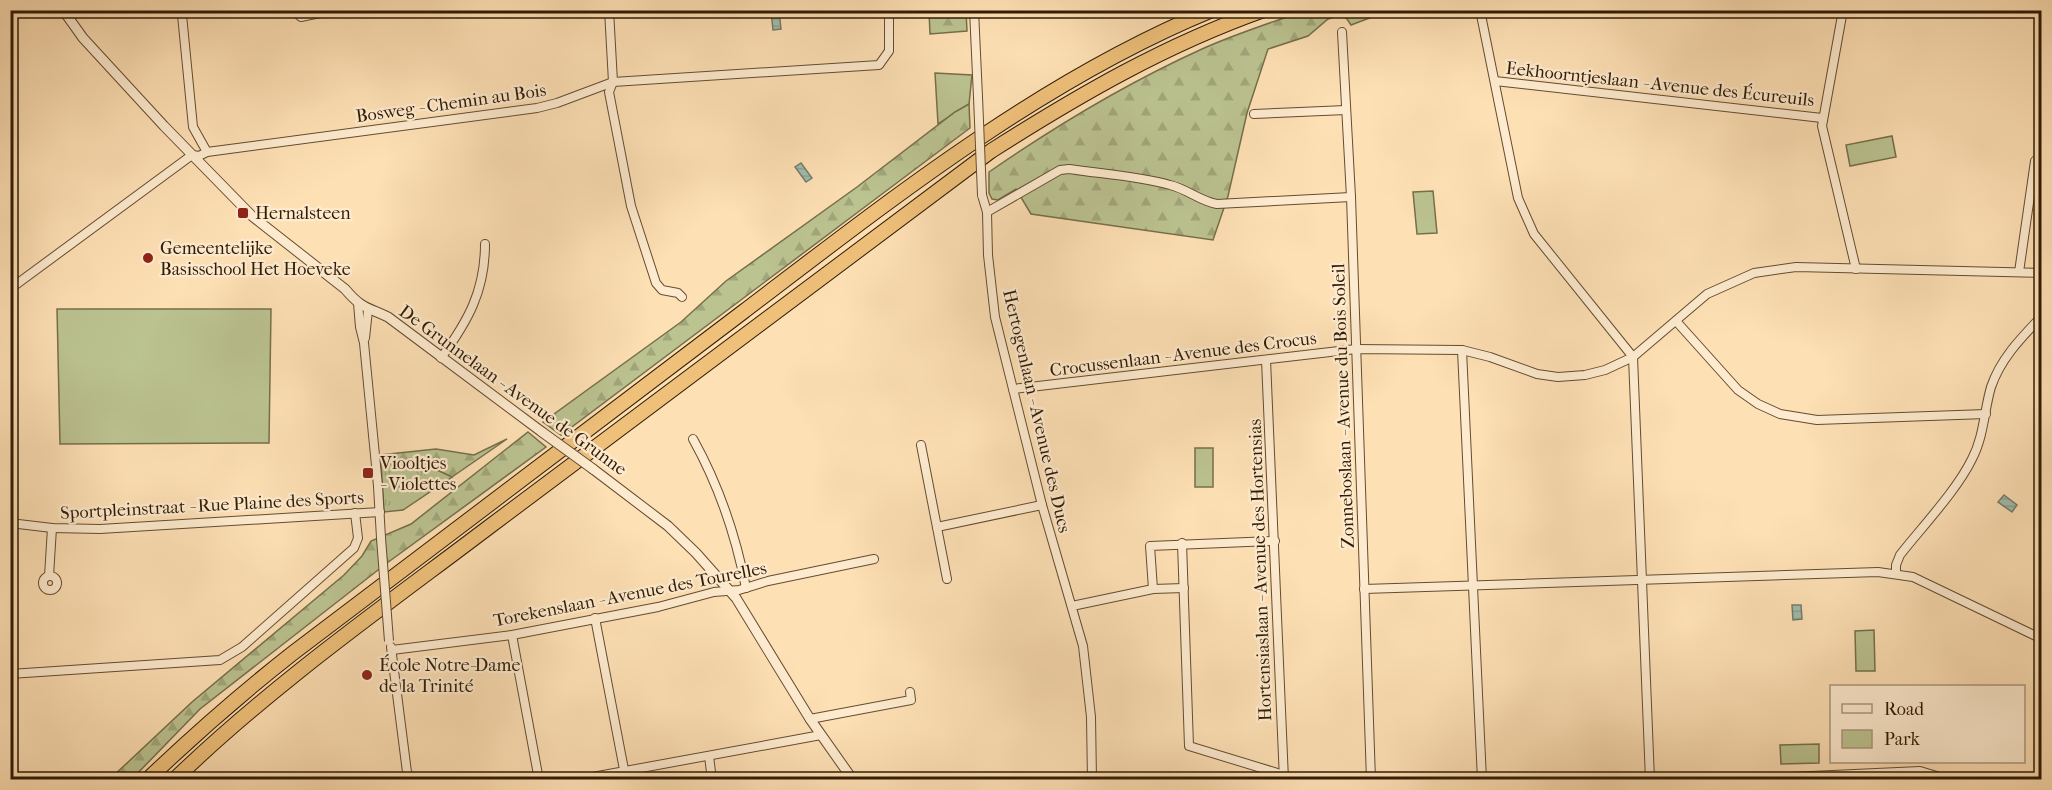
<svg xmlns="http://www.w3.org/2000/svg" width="2052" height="790" font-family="'IM FELL French Canon',serif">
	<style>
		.green { fill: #bbc391; stroke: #766f4a; stroke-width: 1.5 }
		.forest { fill: url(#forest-firs); stroke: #766f4a; stroke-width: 1.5 }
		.park { fill: url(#park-tufts); stroke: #766f4a; stroke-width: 1.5 }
		.water { fill: url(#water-rules); stroke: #737c6b; stroke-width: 1.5 }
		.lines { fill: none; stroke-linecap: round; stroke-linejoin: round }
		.minor-casing { stroke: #644c30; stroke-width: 10 }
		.tertiary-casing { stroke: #644c30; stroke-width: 11 }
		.motorway-casing { stroke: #301b04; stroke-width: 16 }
		.minor { stroke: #feebcf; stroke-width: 8 }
		.tertiary { stroke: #feebcf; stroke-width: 9 }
		.motorway { stroke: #efc07a; stroke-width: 14 }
		.minor-bridge-casing { stroke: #644c30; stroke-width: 10; stroke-linecap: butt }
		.tertiary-bridge-casing { stroke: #644c30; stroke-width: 11; stroke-linecap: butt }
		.minor-bridge { stroke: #feebcf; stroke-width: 8 }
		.tertiary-bridge { stroke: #feebcf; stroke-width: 9 }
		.poi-dot { fill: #8f2418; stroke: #feebcf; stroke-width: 2 }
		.labels { text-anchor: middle; stroke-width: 4.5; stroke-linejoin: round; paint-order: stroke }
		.street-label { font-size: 18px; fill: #301b04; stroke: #feebcf }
		.poi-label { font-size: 18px; fill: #301b04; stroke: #feebcf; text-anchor: start }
	</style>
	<defs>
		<pattern id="forest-firs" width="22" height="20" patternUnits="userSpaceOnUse" patternTransform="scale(1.5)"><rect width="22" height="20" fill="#bbc391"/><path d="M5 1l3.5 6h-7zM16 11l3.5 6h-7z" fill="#a1a77b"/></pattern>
		<pattern id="park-tufts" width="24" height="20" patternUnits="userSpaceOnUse" patternTransform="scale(1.5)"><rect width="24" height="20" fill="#bbc391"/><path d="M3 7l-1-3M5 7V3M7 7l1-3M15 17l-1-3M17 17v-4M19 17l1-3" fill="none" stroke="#a1a77b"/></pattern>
		<pattern id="water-rules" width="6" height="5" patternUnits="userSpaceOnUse" patternTransform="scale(1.5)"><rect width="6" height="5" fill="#a0bdaf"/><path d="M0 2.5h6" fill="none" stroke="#8aa295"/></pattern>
	</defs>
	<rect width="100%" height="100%" fill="#fee0b5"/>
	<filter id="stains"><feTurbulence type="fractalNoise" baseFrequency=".00333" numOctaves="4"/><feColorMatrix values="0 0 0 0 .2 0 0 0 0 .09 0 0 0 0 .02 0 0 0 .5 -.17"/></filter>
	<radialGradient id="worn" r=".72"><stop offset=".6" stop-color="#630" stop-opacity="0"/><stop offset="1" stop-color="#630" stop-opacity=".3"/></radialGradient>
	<!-- green -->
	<g class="green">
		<polygon points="935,73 972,75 969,104 938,124"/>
		<polygon points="1892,136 1896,157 1850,166 1846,145"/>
		<polygon points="1433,191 1437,233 1417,234 1413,192"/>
		<polygon points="57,309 271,309 269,443 60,444"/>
		<rect x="1195" y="448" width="18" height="39"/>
		<polygon points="1874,630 1875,671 1856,671 1855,631"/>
		<polygon points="1819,744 1819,763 1781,764 1780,745"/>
	</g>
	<!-- forest -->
	<g class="forest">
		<polygon points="966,11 967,31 930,34 929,12"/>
		<path d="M1304 11H1403V17H1372L1351 25 1347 19 1341 15 1328 19 1308 36 1268 49 1247 113 1228 196 1213 240 1031 214 1016 189 998 200 992 199 989 193V172C1057 125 1127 83 1202 49 1235 34 1270 23 1304 11Z"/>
		<polygon points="969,104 970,128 561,435 543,422 681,322 726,281 857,187 955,112"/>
		<polygon points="528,432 546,447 387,563 200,709 132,779 109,780 192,702 344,575 362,556 371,541 411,524"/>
		<polygon points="507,439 452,477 422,463 381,464 380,455 436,449 474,455"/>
	</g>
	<!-- park -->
	<polygon class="park" points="422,463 452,477 403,510 384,512 381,464"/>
	<!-- water -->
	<g class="water">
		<polygon points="771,11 779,11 781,29 773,30"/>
		<polygon points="801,163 812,178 806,182 795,167"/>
		<polygon points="2004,495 2017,505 2012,512 1998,502"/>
		<polygon points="1792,605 1801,605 1802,619 1793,620"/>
	</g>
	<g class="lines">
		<!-- minor casing -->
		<g class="minor-casing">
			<g id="minor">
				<polyline points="293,10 301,17 334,10"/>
				<polyline points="609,10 613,82 609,92 631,206 656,283 662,290 678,293 682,297"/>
				<polyline points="974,10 978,97"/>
				<polyline points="1480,10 1518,198 1534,234 1633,357"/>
				<polyline points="1843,10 1822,126 1856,269"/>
				<polyline points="182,15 193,127 207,152"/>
				<polyline points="1342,32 1351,197 1371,780"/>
				<polyline points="1495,81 1822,118"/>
				<polyline points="1254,114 1346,110"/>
				<polyline points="982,195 987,212 988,255 995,317 1042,505 1083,646 1091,717 1092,780"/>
				<path d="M987 212 1060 170 1069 169C1102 174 1138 176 1170 185 1187 189 1200 201 1217 204L1351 197"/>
				<polyline points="2019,272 2035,161"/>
				<polyline points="10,289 192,155 199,156 207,152 537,108 557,103 613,82 879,65 889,51 889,10"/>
				<polyline points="358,303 360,327 364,343 378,486 381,538"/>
				<polyline points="1676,321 1738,390 1758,404 1780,414 1817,420 1986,414"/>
				<polyline points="365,338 368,310"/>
				<polyline points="1462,350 1482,780"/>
				<polyline points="1633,357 1650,780"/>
				<path d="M441 358C468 321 485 291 485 244"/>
				<polyline points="1266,360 1284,780"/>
				<polyline points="1013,389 1356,349 1462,350 1490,357 1537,374 1558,377 1585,375 1605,370 1633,357 1707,294 1754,273 1796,267 2042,273"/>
				<path d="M693 439C718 484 736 536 746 588"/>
				<polyline points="921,445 947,579"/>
				<polyline points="10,523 52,528 100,529 380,512"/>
				<polyline points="937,527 1042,505"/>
				<polyline points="1182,543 1189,746 1284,775"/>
				<path d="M1896 573V565L1900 555C1922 527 1957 490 1972 459 1984 436 1984 411 1991 387 2001 358 2021 338 2042 316"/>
				<polyline points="49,576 52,528"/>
				<circle cx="50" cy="583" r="7"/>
				<polyline points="1153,589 1150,546 1275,541"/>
				<polyline points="1364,589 1878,572 1913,577 2042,639"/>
				<polyline points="1072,606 1153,589 1184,588"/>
				<polyline points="595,618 626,780"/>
				<polyline points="512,635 539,780"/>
				<polyline points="391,647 408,780"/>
				<polyline points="392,650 512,635 658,607 714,592 739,590 768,581 874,559"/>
				<polyline points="10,674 220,660 242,647 354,548 358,538 355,513"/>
				<polyline points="810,719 911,700 910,692"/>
				<polyline points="709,756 712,780"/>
				<polyline points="394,780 408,777"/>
				<polyline points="576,780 821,735"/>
				<polyline points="1723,780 1920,771 1950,780"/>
			</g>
		</g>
		<!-- tertiary casing -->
		<g class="tertiary-casing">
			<g id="tertiary">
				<path d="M63 10 83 38 164 126 252 216 345 289C362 309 367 307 388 317L542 432"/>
				<polyline points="593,469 668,526 696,553 736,598 810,719 853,780"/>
			</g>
		</g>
		<!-- motorway casing -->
		<g class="motorway-casing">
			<g id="motorway">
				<path d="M147 780C194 735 242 693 293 653 443 540 593 426 743 312 889 201 1041 80 1212 10"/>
				<path d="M174 780C271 686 382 608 489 527 656 401 823 275 991 151 1079 95 1165 45 1264 10"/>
			</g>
		</g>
		<!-- minor -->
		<use href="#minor" class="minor"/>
		<!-- tertiary -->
		<use href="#tertiary" class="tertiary"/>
		<!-- motorway -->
		<use href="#motorway" class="motorway"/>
		<!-- minor-bridge casing -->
		<g class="minor-bridge-casing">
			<g id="minor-bridge">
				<polyline points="978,97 982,195"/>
				<polyline points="381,538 389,641"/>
			</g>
		</g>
		<!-- tertiary-bridge casing -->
		<g class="tertiary-bridge-casing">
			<polyline id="tertiary-bridge" points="542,432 593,469"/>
		</g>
		<!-- minor-bridge -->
		<use href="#minor-bridge" class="minor-bridge"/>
		<!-- tertiary-bridge -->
		<use href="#tertiary-bridge" class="tertiary-bridge"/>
	</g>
	<!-- markers -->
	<g class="poi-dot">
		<rect x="237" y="207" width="12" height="12" rx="3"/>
		<circle cx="148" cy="258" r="6"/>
		<rect x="362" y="467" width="12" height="12" rx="3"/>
		<circle cx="367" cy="675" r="6"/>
	</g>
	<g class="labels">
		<!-- street labels -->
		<g class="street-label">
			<text transform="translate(1660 84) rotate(6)" y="6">Eekhoorntjeslaan - Avenue des Écureuils</text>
			<text transform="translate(451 103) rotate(-8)" y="6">Bosweg - Chemin au Bois</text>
			<text transform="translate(1183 354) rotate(-7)" y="6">Crocussenlaan - Avenue des Crocus</text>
			<text transform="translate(513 390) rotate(36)" y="6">De Grunnelaan - Avenue de Grunne</text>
			<text transform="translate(1343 406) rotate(-92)" y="6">Zonneboslaan - Avenue du Bois Soleil</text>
			<text transform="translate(1037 411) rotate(77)" y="6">Hertogenlaan - Avenue des Ducs</text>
			<text transform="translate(212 505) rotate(-3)" y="6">Sportpleinstraat - Rue Plaine des Sports</text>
			<text transform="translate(1260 570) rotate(-92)" y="6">Hortensiaslaan - Avenue des Hortensias</text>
			<text transform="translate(630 594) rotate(-11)" y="6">Torekenslaan - Avenue des Tourelles</text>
		</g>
		<!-- poi labels -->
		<g class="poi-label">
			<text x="255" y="219">Hernalsteen</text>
			<text x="160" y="254">Gemeentelijke<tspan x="160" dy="21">Basisschool Het Hoeveke</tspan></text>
			<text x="380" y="469">Viooltjes<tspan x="380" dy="21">- Violettes</tspan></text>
			<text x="379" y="671">École Notre-Dame<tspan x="379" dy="21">de la Trinité</tspan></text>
		</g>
	</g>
	<!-- margin -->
	<rect width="2052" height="790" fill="none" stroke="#fee0b5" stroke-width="36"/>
	<rect x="12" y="12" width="2028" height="766" fill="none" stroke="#301b04" stroke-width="3"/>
	<rect x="18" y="18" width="2016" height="754" fill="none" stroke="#301b04" stroke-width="1.5"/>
	<!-- legend -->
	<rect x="1830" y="685" width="195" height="78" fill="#feebcf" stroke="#ac987e" stroke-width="1.5"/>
	<rect x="1842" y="704" width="30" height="9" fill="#feebcf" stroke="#ac987e" stroke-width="1.5"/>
	<text x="1884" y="715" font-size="18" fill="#301b04">Road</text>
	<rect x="1842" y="730" width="30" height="18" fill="#bbc391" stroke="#ac987e" stroke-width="1.5"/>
	<text x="1884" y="745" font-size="18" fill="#301b04">Park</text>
	<rect width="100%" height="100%" filter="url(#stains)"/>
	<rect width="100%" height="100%" fill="url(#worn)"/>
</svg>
